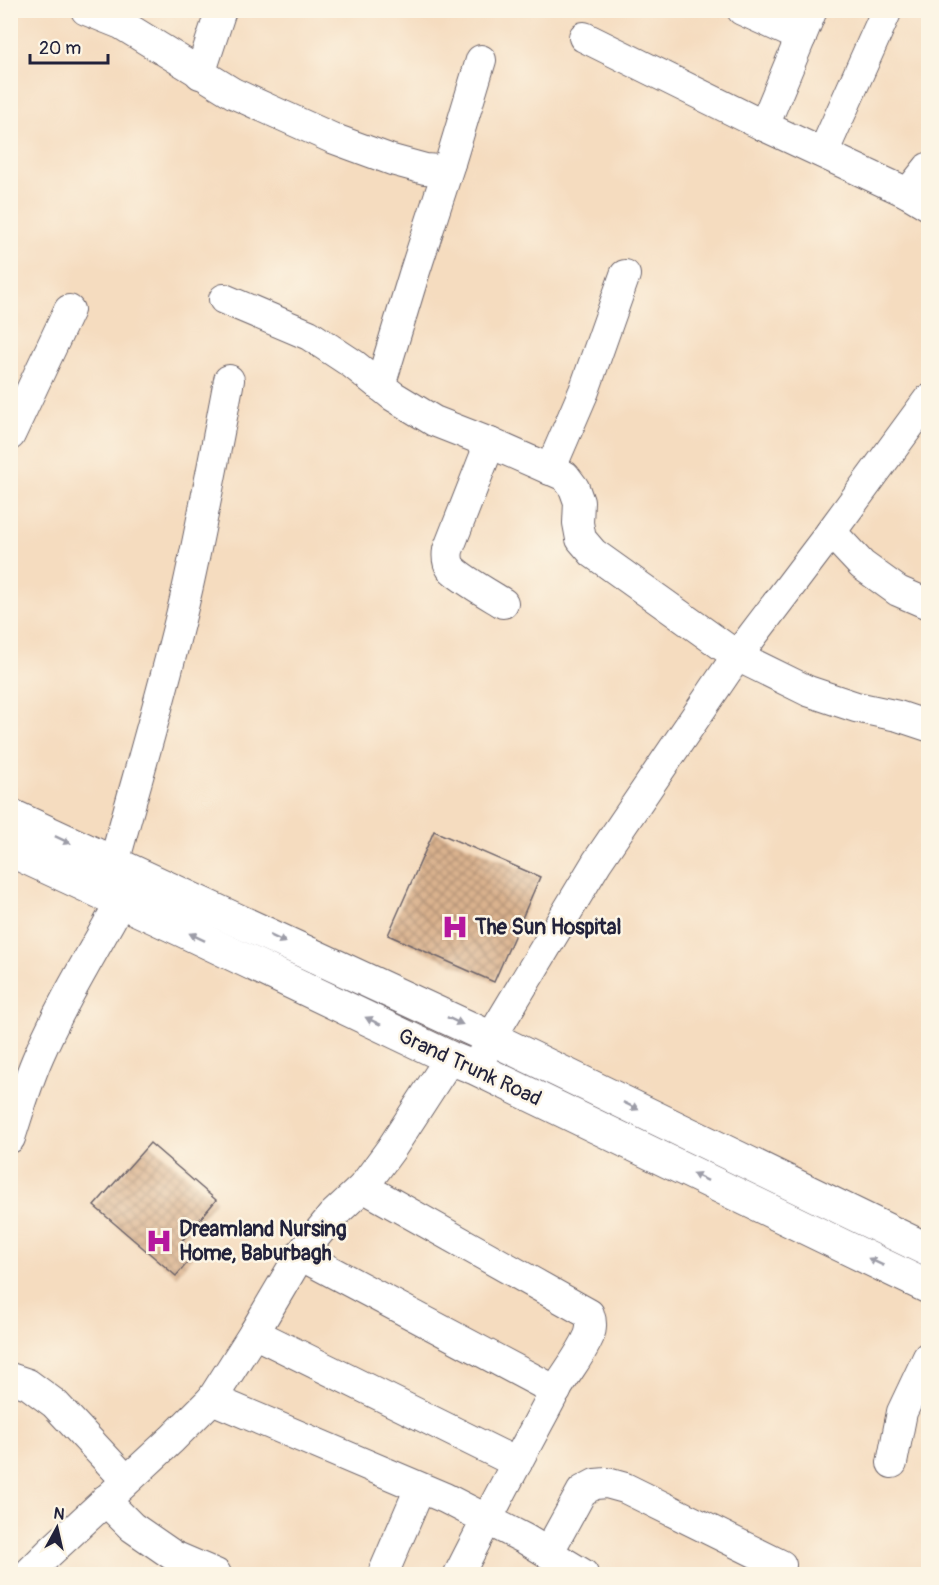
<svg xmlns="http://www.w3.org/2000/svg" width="939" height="1585" font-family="Pangolin,sans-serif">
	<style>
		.building { fill: url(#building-cross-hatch) }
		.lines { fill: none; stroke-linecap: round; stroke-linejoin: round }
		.minor-casing { stroke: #6c6369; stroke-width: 32 }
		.major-casing { stroke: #6c6369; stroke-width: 35 }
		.minor { stroke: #fff; stroke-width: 30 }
		.major { stroke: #fff; stroke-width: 33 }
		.oneway { fill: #9c9ca7 }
		.labels { text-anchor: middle; stroke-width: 5; stroke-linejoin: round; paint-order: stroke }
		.poi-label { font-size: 21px; font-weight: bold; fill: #22223b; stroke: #fcf5e5; text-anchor: start }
		.street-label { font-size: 21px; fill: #22223b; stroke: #fcf5e5 }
	</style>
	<defs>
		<pattern id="building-cross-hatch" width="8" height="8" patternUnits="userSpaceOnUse" patternTransform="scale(1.5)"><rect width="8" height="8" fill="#dab28e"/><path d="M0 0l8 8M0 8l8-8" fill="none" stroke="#b09075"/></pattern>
	</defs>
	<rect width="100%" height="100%" fill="#fcf5e5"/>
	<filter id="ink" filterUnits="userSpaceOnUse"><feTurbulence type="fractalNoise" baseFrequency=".0167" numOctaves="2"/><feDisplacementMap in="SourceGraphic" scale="12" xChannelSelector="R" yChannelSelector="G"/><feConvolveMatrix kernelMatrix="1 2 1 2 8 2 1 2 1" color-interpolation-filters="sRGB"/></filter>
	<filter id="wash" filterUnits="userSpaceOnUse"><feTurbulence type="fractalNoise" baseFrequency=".008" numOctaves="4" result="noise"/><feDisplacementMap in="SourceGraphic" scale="24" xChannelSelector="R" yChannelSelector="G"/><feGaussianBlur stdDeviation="1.35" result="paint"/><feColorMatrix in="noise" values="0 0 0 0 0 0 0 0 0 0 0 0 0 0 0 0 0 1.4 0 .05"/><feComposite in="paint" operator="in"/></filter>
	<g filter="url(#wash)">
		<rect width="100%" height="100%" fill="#f5dcbf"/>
		<g id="blocks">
			<!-- building -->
			<g class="building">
				<polygon points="434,831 540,877 494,982 388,935"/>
				<polygon points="150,1143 216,1200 181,1242 195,1254 176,1276 94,1206"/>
			</g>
		</g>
	</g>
	<g filter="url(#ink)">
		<use href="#blocks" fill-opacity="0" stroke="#6c6369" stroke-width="1.5"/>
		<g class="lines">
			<!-- minor casing -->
			<g class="minor-casing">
				<g id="minor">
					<polyline points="86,10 121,24 233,93 270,110 332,138 392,160 425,169 440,170 450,163 481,60"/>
					<polyline points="742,10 801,37"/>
					<polyline points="584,37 764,126 908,193 928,205"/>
					<polyline points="200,74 221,10"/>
					<polyline points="764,126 812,10"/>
					<polyline points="823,153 887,10"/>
					<polyline points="908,193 928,168"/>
					<polyline points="224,299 309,335 353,364 393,396 434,421 490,443 565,476 574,488 579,502 578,523 581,539 593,553 737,656 808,691 856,707 898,716 928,726"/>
					<polyline points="380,386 414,274 450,163"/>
					<polyline points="10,435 69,310"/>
					<path d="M490 443 448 550C447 556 447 562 451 568 460 578 490 595 503 603"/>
					<polyline points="550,470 584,391 625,275"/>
					<polyline points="831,532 862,565 898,591 928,604"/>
					<path d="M114 863C139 771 167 679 188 586 203 518 216 449 229 380"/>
					<polyline points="480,1060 491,1038 597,862 737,656 831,532 928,400"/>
					<path d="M10 1138C19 1110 27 1082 39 1055 62 1002 93 952 121 901"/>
					<path d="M363 1187 589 1314C592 1322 592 1328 589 1336 580 1357 564 1375 553 1395 521 1455 489 1514 459 1574"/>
					<polyline points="300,1255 556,1391"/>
					<polyline points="254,1333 517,1463"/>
					<polyline points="10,1378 28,1384 55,1404 126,1480"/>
					<polyline points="212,1399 445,1498 525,1539 583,1574"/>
					<polyline points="892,1463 902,1412 928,1357"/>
					<polyline points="105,1500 132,1527 174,1556 216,1574"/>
					<polyline points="548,1553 582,1491 595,1484 607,1483 625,1488 781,1565"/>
					<polyline points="28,1574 49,1553 172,1439 212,1399 254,1333 300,1255 332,1216 363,1187 391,1149 450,1058"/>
					<polyline points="383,1574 420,1488"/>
				</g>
			</g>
			<!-- major casing -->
			<g class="major-casing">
				<g id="major">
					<polyline points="10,815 491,1038 928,1250"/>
					<polyline points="10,850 184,931 450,1058 475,1068 928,1287"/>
				</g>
			</g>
			<!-- minor -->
			<use href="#minor" class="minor"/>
			<!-- major -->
			<use href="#major" class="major"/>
		</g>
		<!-- one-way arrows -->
		<defs><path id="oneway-solid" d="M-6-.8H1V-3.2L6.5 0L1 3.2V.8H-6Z" transform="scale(1.5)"/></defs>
		<g class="oneway">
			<use href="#oneway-solid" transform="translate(63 840) rotate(25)"/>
			<use href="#oneway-solid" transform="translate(197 937) rotate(-154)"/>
			<use href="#oneway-solid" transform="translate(278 939) rotate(25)"/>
			<use href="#oneway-solid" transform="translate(373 1021) rotate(-154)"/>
			<use href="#oneway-solid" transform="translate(455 1021) rotate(25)"/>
			<use href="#oneway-solid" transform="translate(631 1106) rotate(26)"/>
			<use href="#oneway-solid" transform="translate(700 1177) rotate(-154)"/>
			<use href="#oneway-solid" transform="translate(876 1262) rotate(-154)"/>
		</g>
	</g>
	<!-- icons -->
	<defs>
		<g id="hospital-bare" transform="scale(2.07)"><path d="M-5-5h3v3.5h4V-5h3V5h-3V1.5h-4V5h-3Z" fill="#b5179e" stroke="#fcf5e5" stroke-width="2.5" paint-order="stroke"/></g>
	</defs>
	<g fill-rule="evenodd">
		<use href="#hospital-bare" x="455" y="927"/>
		<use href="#hospital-bare" x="159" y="1241"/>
	</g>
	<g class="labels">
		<!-- poi labels -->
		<g class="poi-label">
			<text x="475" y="934">The Sun Hospital</text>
			<text x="179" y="1236">Dreamland Nursing<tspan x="179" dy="24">Home, Baburbagh</tspan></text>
		</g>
		<!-- street labels -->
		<g class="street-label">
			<text transform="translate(470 1067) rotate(25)" y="7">Grand Trunk Road</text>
		</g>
	</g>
	<!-- margin -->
	<rect width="939" height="1585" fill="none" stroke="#fcf5e5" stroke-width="36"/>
	<!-- north arrow -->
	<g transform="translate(57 1528) rotate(8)" stroke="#fcf5e5" stroke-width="4.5" paint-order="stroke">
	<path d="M0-4.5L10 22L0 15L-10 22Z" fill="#22223b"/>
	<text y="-9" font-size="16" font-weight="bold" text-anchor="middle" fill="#22223b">N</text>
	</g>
	<!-- scale -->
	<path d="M30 54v9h78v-9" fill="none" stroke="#22223b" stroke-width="3"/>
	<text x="39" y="54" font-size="18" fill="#22223b" stroke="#fcf5e5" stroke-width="4.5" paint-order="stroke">20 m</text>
</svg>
